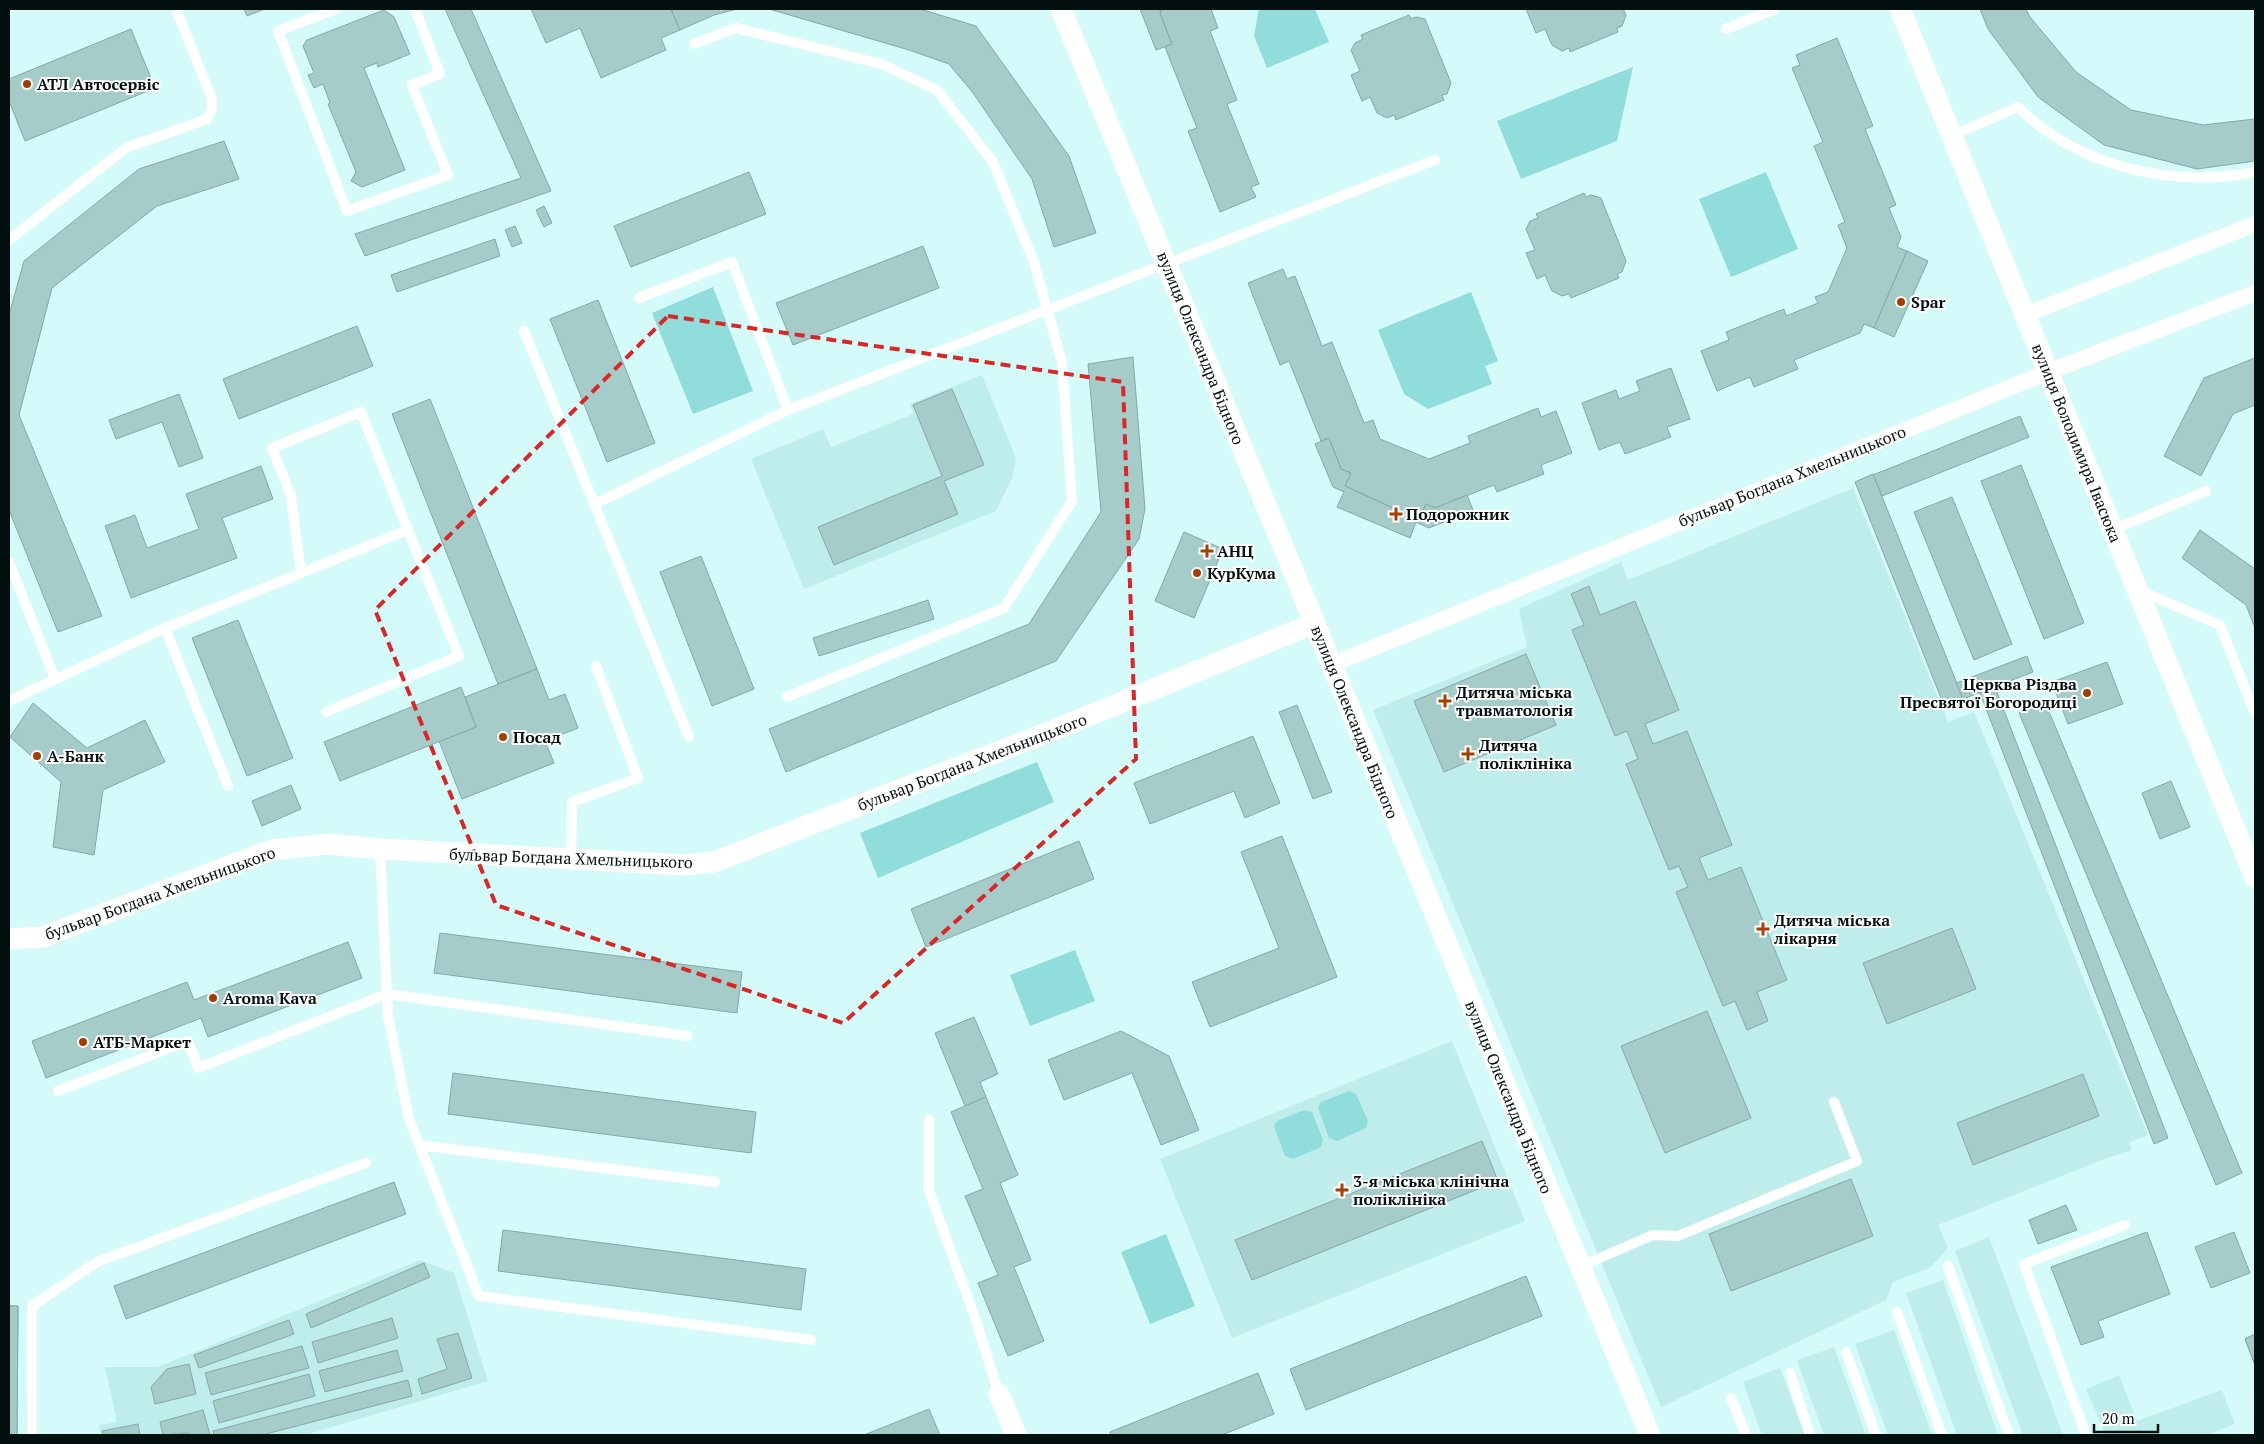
<svg xmlns="http://www.w3.org/2000/svg" width="2264" height="1444" font-family="'PT Serif',serif">
	<style>
		.built { fill: #beedec }
		.green { fill: #90dddb }
		.building { fill: #a6ccca; stroke: #84a8a7 }
		.lines { fill: none; stroke-linecap: round; stroke-linejoin: round }
		.service { stroke: #fff; stroke-width: 10 }
		.pedestrian { stroke: #fff; stroke-width: 16 }
		.minor { stroke: #fff; stroke-width: 21 }
		.marked { fill: none; stroke: #d62828; stroke-width: 4; stroke-dasharray: 10 6; stroke-linejoin: round }
		.poi-dot { fill: #a23f04; stroke: #fff; stroke-width: 2 }
		.labels { text-anchor: middle; stroke-width: 4; stroke-linejoin: round; paint-order: stroke }
		.poi-label { font-size: 16px; font-weight: bold; fill: #03100f; stroke: #fff; text-anchor: start }
		.street-label { font-size: 16px; fill: #03100f; stroke: #fff }
	</style>
	<rect width="100%" height="100%" fill="#d4fbf9"/>
	<!-- built -->
	<g class="built">
		<polygon points="982,375 1016,458 1012,479 996,511 804,589 751,459 823,429 831,447 913,414 910,404"/>
		<polygon points="1853,488 1948,722 1974,712 2148,1135 2129,1142 2132,1150 2107,1158 1938,1225 1948,1248 1930,1268 1893,1282 1886,1300 1661,1407 1373,710 1527,647 1519,609 1621,562 1628,580"/>
		<polygon points="1452,1041 1525,1221 1232,1338 1160,1159"/>
		<polygon points="1989,1237 2063,1435 2023,1435 1955,1251"/>
		<polygon points="420,1260 454,1273 488,1381 305,1435 101,1435 99,1425 117,1422 105,1367 158,1367"/>
		<polygon points="1943,1280 1998,1435 1957,1435 1906,1293"/>
		<polygon points="1894,1330 1932,1435 1888,1435 1855,1344"/>
		<polygon points="1834,1347 1866,1435 1824,1435 1797,1360"/>
		<polygon points="1780,1368 1805,1435 1762,1435 1743,1382"/>
		<polygon points="2119,1375 2137,1421 2222,1390 2235,1424 2206,1435 2106,1435 2086,1389"/>
	</g>
	<!-- green -->
	<g class="green">
		<polygon points="1259,9 1315,9 1329,42 1267,68 1254,36"/>
		<polygon points="1633,67 1617,141 1521,179 1497,121"/>
		<polygon points="1766,172 1798,249 1731,277 1699,199"/>
		<polygon points="713,287 753,391 693,414 652,313"/>
		<polygon points="1471,292 1498,361 1485,366 1492,384 1428,409 1404,394 1378,330"/>
		<polygon points="1037,762 1054,802 878,878 860,833"/>
		<polygon points="1075,950 1095,1001 1030,1026 1010,975"/>
		<polygon points="1349,1091 1356,1094 1368,1121 1366,1128 1337,1141 1329,1138 1318,1108 1321,1102"/>
		<polygon points="1304,1110 1312,1112 1323,1140 1321,1147 1293,1159 1285,1156 1274,1126 1277,1121"/>
		<polygon points="1166,1234 1195,1306 1150,1324 1121,1252"/>
	</g>
	<!-- building -->
	<g class="building">
		<polygon points="244,9 265,9 247,16"/>
		<polygon points="445,9 471,9 551,191 365,256 355,234 521,178"/>
		<polygon points="531,9 671,9 680,30 661,38 666,50 601,78 580,28 546,43"/>
		<polygon points="671,9 737,9 714,15 680,30"/>
		<polygon points="769,9 920,9 976,26 1069,156 1096,233 1054,247 1032,179 973,93 949,64 909,50"/>
		<polygon points="1140,9 1162,9 1160,13 1172,44 1156,50"/>
		<polygon points="1162,9 1211,9 1218,28 1210,31 1237,100 1227,104 1259,184 1251,187 1256,197 1220,212 1188,131 1197,128 1165,47 1172,44 1160,13"/>
		<polygon points="1526,9 1623,9 1626,15 1622,26 1617,28 1618,32 1570,52 1569,48 1562,51 1552,45 1545,29 1536,33"/>
		<polygon points="1980,9 2026,9 2030,17 2076,72 2131,110 2203,125 2255,119 2255,161 2197,169 2104,145 2038,97 1988,29"/>
		<polygon points="384,10 394,17 410,54 378,67 377,63 364,68 405,170 362,187 351,181 356,172 328,104 330,103 323,84 314,88 308,75 314,73 303,46 307,40"/>
		<polygon points="1409,15 1411,19 1416,17 1425,19 1451,83 1447,94 1442,95 1444,100 1396,120 1394,115 1387,118 1377,113 1370,97 1362,101 1351,75 1360,71 1351,50 1355,43 1363,39 1361,35"/>
		<polygon points="131,29 155,88 25,141 9,101 9,79"/>
		<polygon points="1837,38 1873,126 1865,129 1896,205 1889,208 1901,237 1897,247 1907,251 1874,328 1864,324 1860,333 1794,360 1798,369 1754,387 1750,377 1717,391 1701,351 1729,340 1726,332 1784,309 1786,316 1818,303 1815,297 1828,292 1847,248 1838,225 1845,222 1814,146 1823,142 1792,68 1800,65 1796,55"/>
		<polygon points="224,141 239,179 157,206 52,288 19,415 102,616 58,632 9,510 9,315 24,261 139,169"/>
		<polygon points="749,172 766,214 631,267 614,226"/>
		<polygon points="1584,193 1586,197 1591,195 1601,198 1626,261 1622,272 1617,274 1619,278 1571,298 1569,294 1562,296 1552,291 1545,275 1537,279 1526,253 1535,250 1526,229 1530,221 1538,218 1536,214"/>
		<polygon points="544,206 552,223 544,227 536,210"/>
		<polygon points="515,226 522,243 512,247 505,230"/>
		<polygon points="495,239 500,256 397,292 391,275"/>
		<polygon points="923,246 939,288 793,345 776,303"/>
		<polygon points="1907,251 1928,261 1894,337 1874,328"/>
		<polygon points="1283,269 1287,279 1295,276 1322,346 1332,342 1364,423 1373,420 1380,439 1429,459 1470,443 1468,436 1538,408 1541,417 1556,411 1572,453 1541,465 1544,474 1497,492 1494,485 1435,508 1426,504 1419,520 1345,486 1351,473 1341,469 1329,438 1321,441 1289,361 1280,365 1248,283"/>
		<polygon points="598,300 655,443 607,462 550,319"/>
		<polygon points="357,326 373,366 239,419 223,379"/>
		<polygon points="1133,357 1145,509 1139,539 1056,661 786,772 769,729 1029,624 1101,512 1088,364"/>
		<polygon points="2255,358 2255,405 2233,414 2201,476 2164,456 2204,378"/>
		<polygon points="1671,368 1690,419 1667,427 1671,437 1625,454 1620,442 1599,450 1582,403 1616,390 1619,399 1640,391 1636,381"/>
		<polygon points="952,389 984,465 944,481 958,514 834,565 818,527 942,476 913,405"/>
		<polygon points="179,394 203,458 179,467 162,422 116,439 109,420"/>
		<polygon points="430,399 537,669 498,684 392,414"/>
		<polygon points="2020,416 2029,437 1882,496 1873,475"/>
		<polygon points="1329,438 1341,469 1351,473 1345,486 1419,520 1426,504 1435,508 1467,495 1473,510 1429,528 1416,522 1410,538 1337,507 1344,492 1333,487 1315,444"/>
		<polygon points="2021,465 2084,623 2044,639 1981,481"/>
		<polygon points="261,466 273,499 222,518 237,558 131,598 105,526 135,515 147,548 199,529 186,494"/>
		<polygon points="1873,474 1964,701 1945,708 1855,482"/>
		<polygon points="1952,497 2012,644 1974,660 1914,512"/>
		<polygon points="2200,530 2255,569 2255,628 2246,605 2182,558"/>
		<polygon points="1184,532 1223,549 1194,618 1155,601"/>
		<polygon points="701,556 754,689 712,706 660,572"/>
		<polygon points="1589,586 1600,615 1635,601 1679,710 1645,724 1653,744 1687,731 1732,845 1699,858 1708,880 1741,867 1787,980 1757,992 1768,1021 1747,1030 1735,1001 1723,1006 1676,892 1688,887 1679,866 1669,870 1626,764 1638,759 1627,731 1615,736 1572,630 1584,625 1571,594"/>
		<polygon points="928,600 934,619 819,656 813,638"/>
		<polygon points="238,620 293,758 247,776 192,638"/>
		<polygon points="1526,654 1556,725 1444,772 1414,701"/>
		<polygon points="2027,656 2033,672 1963,699 1956,683"/>
		<polygon points="2107,662 2123,704 2068,724 2052,682"/>
		<polygon points="537,669 549,700 565,694 578,728 545,741 554,763 462,799 439,741 476,727 465,697"/>
		<polygon points="461,687 476,727 340,781 324,742"/>
		<polygon points="1995,687 2168,1138 2154,1144 1980,693"/>
		<polygon points="2045,702 2242,1173 2216,1185 2019,713"/>
		<polygon points="33,703 87,748 145,720 165,762 103,790 94,855 53,847 61,782 10,737"/>
		<polygon points="1297,705 1332,792 1313,799 1279,712"/>
		<polygon points="1253,736 1280,803 1245,818 1234,791 1150,824 1134,783"/>
		<polygon points="2171,781 2190,827 2160,839 2142,793"/>
		<polygon points="291,785 301,809 262,826 252,801"/>
		<polygon points="1282,836 1337,977 1210,1027 1192,982 1279,948 1241,852"/>
		<polygon points="1079,841 1094,879 926,947 911,909"/>
		<polygon points="1952,928 1976,989 1887,1024 1863,963"/>
		<polygon points="440,933 742,972 737,1013 434,973"/>
		<polygon points="348,942 362,978 208,1037 201,1018 46,1078 32,1041 187,982 194,1000"/>
		<polygon points="1707,1011 1751,1118 1665,1153 1621,1046"/>
		<polygon points="974,1017 998,1074 980,1082 986,1097 965,1106 935,1033"/>
		<polygon points="1121,1031 1169,1056 1199,1130 1161,1145 1132,1073 1064,1100 1048,1060"/>
		<polygon points="453,1073 756,1112 751,1153 448,1114"/>
		<polygon points="2083,1074 2099,1116 1973,1165 1957,1123"/>
		<polygon points="986,1097 1018,1175 1000,1183 1031,1260 1014,1267 1044,1341 1008,1356 978,1283 998,1275 965,1196 983,1189 951,1112"/>
		<polygon points="1482,1141 1498,1181 1252,1280 1235,1240"/>
		<polygon points="1851,1179 1873,1236 1731,1291 1709,1234"/>
		<polygon points="394,1182 406,1214 126,1319 114,1286"/>
		<polygon points="2066,1205 2077,1230 2038,1244 2029,1220"/>
		<polygon points="503,1230 806,1269 801,1310 498,1271"/>
		<polygon points="2147,1232 2170,1294 2098,1321 2104,1337 2081,1345 2051,1267"/>
		<polygon points="2234,1232 2250,1273 2211,1288 2195,1247"/>
		<polygon points="424,1263 430,1277 311,1328 306,1314"/>
		<polygon points="1526,1276 1542,1316 1306,1410 1290,1369"/>
		<polygon points="9,1306 18,1306 17,1435 9,1435"/>
		<polygon points="9,1306 18,1306 17,1435 9,1435"/>
		<polygon points="392,1318 398,1338 318,1363 312,1342"/>
		<polygon points="289,1320 294,1334 199,1368 194,1355"/>
		<polygon points="458,1333 472,1378 422,1394 418,1379 447,1369 437,1339"/>
		<polygon points="2255,1334 2255,1365 2245,1339"/>
		<polygon points="2255,1334 2255,1365 2245,1339"/>
		<polygon points="302,1346 309,1368 211,1395 205,1373"/>
		<polygon points="397,1350 403,1371 325,1392 319,1371"/>
		<polygon points="189,1364 196,1394 155,1404 151,1387 167,1369"/>
		<polygon points="1258,1373 1274,1414 1222,1435 1111,1435 1110,1432"/>
		<polygon points="309,1374 315,1396 219,1423 213,1401"/>
		<polygon points="408,1380 412,1396 262,1435 214,1435 213,1431"/>
		<polygon points="929,1409 940,1435 864,1435"/>
		<polygon points="203,1410 210,1435 190,1435 189,1433 163,1435 160,1422"/>
		<polygon points="138,1424 140,1435 103,1435 102,1431"/>
	</g>
	<g class="lines">
		<!-- service -->
		<g class="service">
			<polyline points="336,9 278,31 347,211 448,175 412,85 440,74 415,9"/>
			<polyline points="1726,29 1775,9"/>
			<polyline points="694,44 736,28 881,64 937,90 993,162 1034,262 1062,363 1072,501 1004,608 787,697"/>
			<path d="M1951 136 2018 107C2079 168 2173 188 2255 172"/>
			<polyline points="9,240 126,148 207,119 212,109 212,99 176,9"/>
			<polyline points="639,298 732,262 788,410"/>
			<polyline points="524,331 689,737"/>
			<polyline points="595,504 788,410 1435,160"/>
			<polyline points="2113,530 2206,491"/>
			<polyline points="9,562 55,679"/>
			<polyline points="2138,590 2220,625 2255,714"/>
			<polyline points="165,628 228,786"/>
			<polyline points="9,701 165,628 408,530 361,412 272,448 291,496 301,573"/>
			<polyline points="326,712 459,656 408,530"/>
			<polyline points="380,849 388,1016 409,1119 479,1296 811,1340"/>
			<polyline points="571,859 572,802 638,778 596,666"/>
			<polyline points="58,1091 188,1041 198,1068 387,994 688,1036"/>
			<polyline points="929,1120 929,1191 974,1315 999,1394"/>
			<polyline points="419,1145 715,1182"/>
			<polyline points="1948,1266 2009,1435"/>
			<polyline points="1579,1267 1653,1235 1678,1236 1857,1161 1834,1102"/>
			<polyline points="1897,1312 1942,1435"/>
			<polyline points="1846,1352 1876,1435"/>
			<polyline points="1790,1373 1810,1435"/>
			<polyline points="1731,1398 1746,1435"/>
			<polyline points="32,1435 32,1306 97,1262 366,1163"/>
			<polyline points="2086,1435 2024,1264 2125,1225"/>
		</g>
		<!-- pedestrian -->
		<g class="pedestrian">
			<polyline points="2025,315 2255,224"/>
			<polyline points="1331,665 2048,372 2255,293"/>
		</g>
		<!-- minor -->
		<g class="minor">
			<polyline points="1061,9 1650,1435"/>
			<polyline points="1900,9 2255,878"/>
			<polyline points="9,939 43,937 272,850 329,844 380,849 685,865 714,862 1059,728 1315,623"/>
			<polyline points="999,1394 1016,1435"/>
		</g>
	</g>
	<!-- marked area -->
	<path class="marked" d="M668 316 1123 382 1136 759 843 1023 496 905 375 610Z"/>
	<!-- markers -->
	<g class="poi-dot">
		<circle cx="27" cy="84" r="5"/>
		<circle cx="1901" cy="302" r="5"/>
		<path d="M1393.5 506.5h5v5h5v5h-5v5h-5v-5h-5v-5h5z"/>
		<path d="M1204.5 543.5h5v5h5v5h-5v5h-5v-5h-5v-5h5z"/>
		<circle cx="1197" cy="573" r="5"/>
		<circle cx="2087" cy="693" r="5"/>
		<path d="M1442.5 693.5h5v5h5v5h-5v5h-5v-5h-5v-5h5z"/>
		<circle cx="503" cy="737" r="5"/>
		<path d="M1465.5 746.5h5v5h5v5h-5v5h-5v-5h-5v-5h5z"/>
		<circle cx="37" cy="756" r="5"/>
		<path d="M1760.5 921.5h5v5h5v5h-5v5h-5v-5h-5v-5h5z"/>
		<circle cx="213" cy="998" r="5"/>
		<circle cx="83" cy="1042" r="5"/>
		<path d="M1339.5 1182.5h5v5h5v5h-5v5h-5v-5h-5v-5h5z"/>
	</g>
	<g class="labels">
		<!-- poi labels -->
		<g class="poi-label">
			<text x="37" y="90">АТЛ Автосервіс</text>
			<text x="1911" y="308">Spar</text>
			<text x="1406" y="520">Подорожник</text>
			<text x="1217" y="557">АНЦ</text>
			<text x="1207" y="579">КурКума</text>
			<text x="2077" y="690" text-anchor="end">Церква Різдва<tspan x="2077" dy="18">Пресвятої Богородиці</tspan></text>
			<text x="1456" y="698">Дитяча міська<tspan x="1456" dy="18">травматологія</tspan></text>
			<text x="513" y="743">Посад</text>
			<text x="1479" y="751">Дитяча<tspan x="1479" dy="18">поліклініка</tspan></text>
			<text x="47" y="762">А-Банк</text>
			<text x="1774" y="926">Дитяча міська<tspan x="1774" dy="18">лікарня</tspan></text>
			<text x="223" y="1004">Aroma Kava</text>
			<text x="93" y="1048">АТБ-Маркет</text>
			<text x="1353" y="1187">3-я міська клінічна<tspan x="1353" dy="18">поліклініка</tspan></text>
		</g>
		<!-- street labels -->
		<g class="street-label">
			<text transform="translate(1201 348) rotate(68)" y="6">вулиця Олександра Бідного</text>
			<text transform="translate(2077 443) rotate(68)" y="6">вулиця Володимира Івасюка</text>
			<text transform="translate(1792 476) rotate(-22)" y="6">бульвар Богдана Хмельницького</text>
			<text transform="translate(1355 722) rotate(68)" y="6">вулиця Олександра Бідного</text>
			<text transform="translate(972 762) rotate(-21)" y="6">бульвар Богдана Хмельницького</text>
			<text transform="translate(571 858) rotate(2)" y="6">бульвар Богдана Хмельницького</text>
			<text transform="translate(160 893) rotate(-20)" y="6">бульвар Богдана Хмельницького</text>
			<text transform="translate(1509 1097) rotate(68)" y="6">вулиця Олександра Бідного</text>
		</g>
	</g>
	<!-- border -->
	<rect width="2264" height="1444" fill="none" stroke="#03100f" stroke-width="20"/>
	<!-- scale -->
	<path d="M2094 1424v8h64v-8" fill="none" stroke="#03100f" stroke-width="2.5"/>
	<text x="2102" y="1424" font-size="15" fill="#03100f" stroke="#ffffff" stroke-width="4" paint-order="stroke">20 m</text>
</svg>
